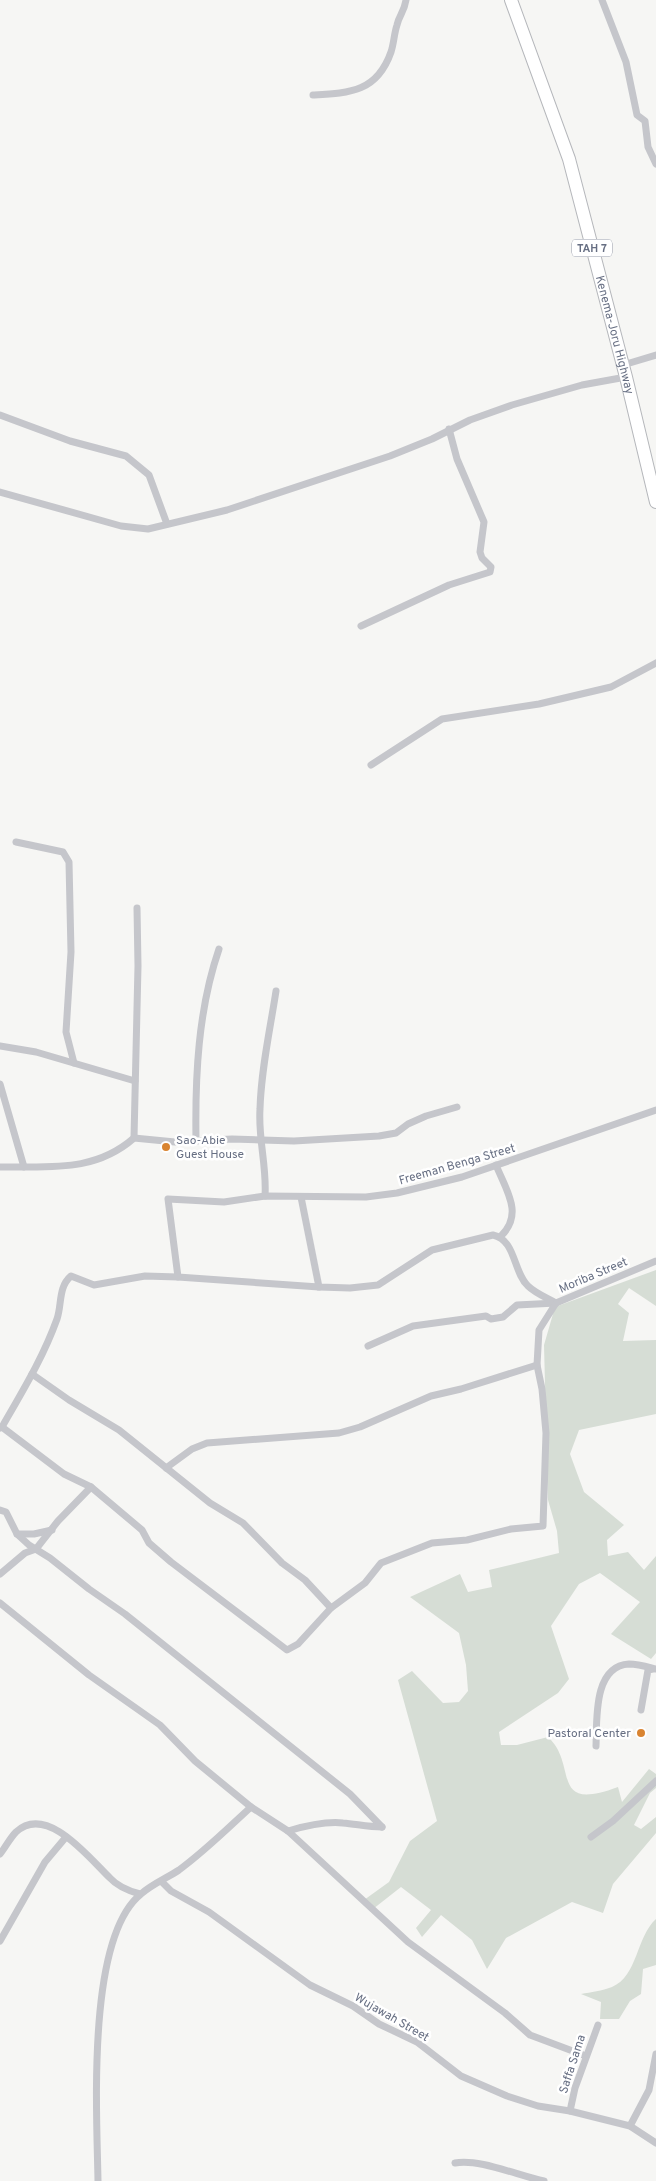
<svg xmlns="http://www.w3.org/2000/svg" width="656" height="2181" font-family="Overpass,sans-serif">
	<style>
		.green { fill: #d6ddd5 }
		.lines { fill: none; stroke-linecap: round; stroke-linejoin: round }
		.highway-casing { stroke: #b5b7bb; stroke-width: 14 }
		.street { stroke: #c5c6cb; stroke-width: 7 }
		.highway { stroke: #fff; stroke-width: 12 }
		.poi-dot { fill: #d98431; stroke: #fff; stroke-width: 2 }
		.labels { text-anchor: middle; stroke-width: 5; stroke-linejoin: round; paint-order: stroke }
		.shield { fill: #fff; stroke: #959aa8; stroke-width: 1 }
		.shield-label { font-size: 11px; font-weight: bold; fill: #676f83 }
		.street-label { font-size: 12px; fill: #676f83; stroke: #fff }
		.poi-label { font-size: 12px; fill: #676f83; stroke: #fff; text-anchor: start }
	</style>
	<rect width="100%" height="100%" fill="#f6f6f4"/>
	<!-- green -->
	<g class="green">
		<path d="M656 1270V1306L629 1288 618 1304 629 1313 623 1341 656 1340V1414L579 1430 570 1454 584 1492 624 1525 607 1540 608 1556 628 1552 644 1570 656 1556V1653L651 1659 611 1634 640 1602 600 1573 579 1584 551 1626 569 1679 558 1693 499 1732 501 1745H517L548 1737C579 1765 548 1813 618 1787L622 1802 649 1769 656 1774V1788L650 1793 634 1825 641 1829 656 1817V1833L613 1884 603 1913 572 1902 506 1938 487 1969 472 1940 441 1915 422 1937 416 1928 431 1910 401 1887 373 1909 364 1900 389 1882 410 1841 437 1821 398 1680 412 1671 443 1703 459 1702 468 1691 466 1665 459 1633 410 1597 460 1574 468 1592 492 1587 489 1570 559 1553 557 1531 548 1500 544 1345 555 1307Z"/>
		<path d="M656 1919V1965L643 1969 641 1994 630 2001 619 2019H600L601 2002 581 1994C591 1992 602 1991 612 1987 638 1976 636 1937 656 1919Z"/>
	</g>
	<g class="lines">
		<!-- highway casing -->
		<g class="highway-casing">
			<g id="highway">
				<path id="s1" d="M511 0 569 159 626 377 656 502"/>
			</g>
		</g>
		<!-- street -->
		<g class="street">
			<polyline points="602,0 626,62 637,115 645,121 648,147 656,164"/>
			<path d="M313 95C350 93 377 92 391 52 394 43 394 34 397 25 399 15 404 13 406 0"/>
			<polyline points="623,365 656,355"/>
			<polyline points="0,415 70,441 126,456 149,475 167,524"/>
			<polyline points="0,492 121,526 148,529 227,510 390,456 432,439 470,420 512,405 582,385 626,377"/>
			<polyline points="361,626 449,585 490,572 491,567 482,558 480,552 484,522 457,459 449,429"/>
			<polyline points="371,765 442,719 539,704 611,687 656,663"/>
			<polyline points="16,842 63,852 69,862 71,952 66,1032 74,1063"/>
			<polyline points="0,1046 36,1052 135,1081"/>
			<polyline points="0,1084 24,1167"/>
			<polyline points="134,1138 138,966 137,908"/>
			<path d="M196 1140C195 1077 198 1010 219 949"/>
			<path d="M496 1165C506 1190 524 1214 501 1236"/>
			<path d="M0 1167C49 1166 94 1173 134 1138L175 1142 232 1139 294 1141 379 1136 396 1133 408 1124 426 1116 457 1107"/>
			<path d="M265 1196C267 1166 258 1139 260 1109 261 1070 270 1030 276 991"/>
			<polyline points="301,1197 319,1287"/>
			<path d="M556 1303C547 1298 535 1293 528 1286 513 1272 516 1240 493 1235L432 1250 378 1285 350 1288 319 1287 178 1277 168 1199 224 1202 265 1196 366 1197 397 1193 462 1177 656 1110"/>
			<polyline points="368,1346 413,1326 486,1316 491,1319 503,1317 517,1305 556,1303 656,1261"/>
			<polyline points="32,1374 69,1400 119,1430 210,1503 243,1523 282,1563 305,1580 331,1608"/>
			<path d="M2 1427C22 1392 43 1358 57 1319 62 1305 58 1287 71 1276L94 1285 145 1276 178 1277"/>
			<polyline points="0,1428 2,1427 64,1474 91,1487 142,1530 149,1543 171,1562 287,1650 298,1644 331,1608 365,1583 381,1563 432,1543 467,1540 511,1529 543,1526 546,1433 542,1389 537,1365 539,1330 556,1303"/>
			<polyline points="166,1468 192,1449 207,1443 339,1433 360,1427 431,1396 461,1389 537,1365"/>
			<polyline points="0,1510 6,1512 17,1534 29,1545 50,1558 89,1589 125,1614 350,1794 382,1827"/>
			<polyline points="17,1534 34,1534 52,1530"/>
			<polyline points="0,1574 25,1553 36,1549 58,1521 91,1487"/>
			<polyline points="0,1603 89,1675 160,1725 195,1761 251,1807 288,1831 408,1942 505,2013 530,2035 586,2056"/>
			<polyline points="641,1710 648,1670 653,1669"/>
			<path d="M596 1746C597 1720 593 1666 629 1664 638 1664 648 1667 656 1669"/>
			<path d="M288 1831C305 1826 325 1821 343 1823 356 1824 368 1827 382 1827"/>
			<polyline points="591,1837 613,1821 656,1781"/>
			<path d="M0 1854C5 1848 10 1838 16 1832 47 1803 90 1859 110 1878 118 1887 129 1891 140 1894"/>
			<polyline points="162,1882 171,1891 209,1912 310,1985 353,2006 379,2024 417,2042 461,2076 507,2096 538,2106 570,2111 630,2126 656,2143"/>
			<polyline points="0,1941 45,1862 66,1837"/>
			<polyline points="570,2111 575,2088 598,2025"/>
			<polyline points="630,2126 649,2090 656,2054"/>
			<path d="M455 2163C478 2158 519 2176 544 2181"/>
			<path d="M98 2181C97 2115 86 1938 141 1894 152 1884 167 1878 179 1870 205 1851 228 1828 251 1807"/>
		</g>
		<!-- highway -->
		<use href="#highway" class="highway"/>
	</g>
	<!-- markers -->
	<g class="poi-dot">
		<circle cx="166" cy="1147" r="5"/>
		<circle cx="641" cy="1733" r="5"/>
	</g>
	<g class="labels">
		<!-- shield labels -->
		<rect class="shield" x="572" y="239.5" width="40" height="17" rx="4"/>
		<g class="shield-label">
			<text x="592" y="252">TAH 7</text>
		</g>
		<!-- street labels -->
		<g class="street-label">
			<text dy="4" stroke="none"><textPath href="#s1" startOffset="351">Kenema-Joru Highway</textPath></text>
			<text transform="translate(457 1164) rotate(-16)" y="4">Freeman Benga Street</text>
			<text transform="translate(593 1275) rotate(-23)" y="4">Moriba Street</text>
			<text transform="translate(392 2017) rotate(30)" y="4">Wujawah Street</text>
			<text transform="translate(572 2064) rotate(-72)" y="4">Saffa Sama</text>
		</g>
		<!-- poi labels -->
		<g class="poi-label">
			<text x="176" y="1144">Sao-Abie<tspan x="176" dy="14">Guest House</tspan></text>
			<text x="631" y="1737" text-anchor="end">Pastoral Center</text>
		</g>
	</g>
</svg>
